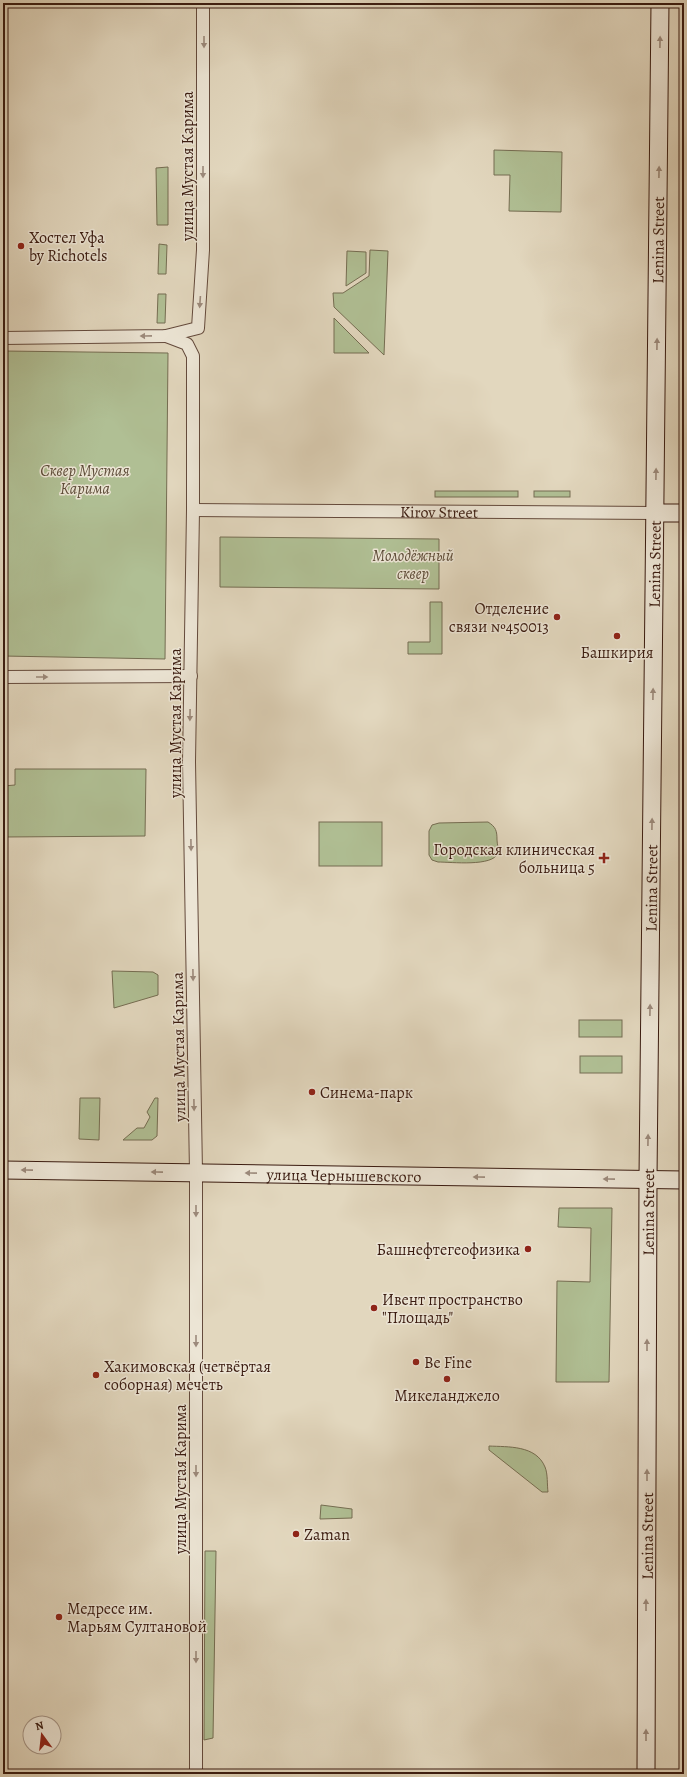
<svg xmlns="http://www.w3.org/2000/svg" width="687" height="1777" font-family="Alegreya,serif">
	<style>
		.green { fill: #b0bf94; stroke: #756d52 }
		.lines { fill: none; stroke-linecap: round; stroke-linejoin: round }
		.street-casing { stroke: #644a3c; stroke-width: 14 }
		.secondary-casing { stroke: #3a1b10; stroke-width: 19 }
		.street { stroke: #ece5d5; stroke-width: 12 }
		.secondary { stroke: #ece5d5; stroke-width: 17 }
		.oneway { fill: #9c8a7c }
		.poi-dot { fill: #8f2418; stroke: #ece5d5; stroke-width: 1.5 }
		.labels { text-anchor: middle; stroke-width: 3; stroke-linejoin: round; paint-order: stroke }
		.street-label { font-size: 16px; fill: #3a1b10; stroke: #ece5d5 }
		.poi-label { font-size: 16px; fill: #3a1b10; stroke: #ece5d5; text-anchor: start }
		.park-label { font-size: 16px; font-style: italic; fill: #5d4c38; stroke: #ece5d5 }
	</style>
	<rect width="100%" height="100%" fill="#e2d7be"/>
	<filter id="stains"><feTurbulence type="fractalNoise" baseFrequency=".005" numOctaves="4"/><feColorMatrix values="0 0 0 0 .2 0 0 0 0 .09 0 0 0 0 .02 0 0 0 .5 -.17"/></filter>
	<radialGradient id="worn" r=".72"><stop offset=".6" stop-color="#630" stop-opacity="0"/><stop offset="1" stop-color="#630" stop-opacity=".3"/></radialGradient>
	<!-- green -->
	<g class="green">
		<polygon points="494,150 562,152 561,212 509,211 510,175 494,175"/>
		<polygon points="168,167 168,225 157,225 156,168"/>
		<polygon points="159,244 167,245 166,274 158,274"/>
		<polygon points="370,250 388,251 384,355 334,307 333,293 343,293 369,276"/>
		<polygon points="347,251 366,252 366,273 346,286"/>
		<polygon points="158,294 166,294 165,323 157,323"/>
		<polygon points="334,318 369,353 334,353"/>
		<polygon points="3,351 168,353 165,659 3,656"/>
		<rect x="435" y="491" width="83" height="6"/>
		<rect x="534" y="491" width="36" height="6"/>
		<polygon points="220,537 439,539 439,589 220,587"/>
		<polygon points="430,602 442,602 442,654 408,654 408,642 430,642"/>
		<polygon points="15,769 146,769 145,836 4,837 3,786 15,785"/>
		<rect x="319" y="822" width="63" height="44"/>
		<path d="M488 822C496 827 497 831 497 840 497 844 499 849 498 853 493 867 451 862 438 862L432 860 429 855V831L432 825 439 823Z"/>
		<polygon points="112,971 153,972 158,975 158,995 114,1008"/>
		<rect x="579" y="1020" width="43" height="17"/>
		<rect x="580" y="1056" width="42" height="17"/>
		<polygon points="80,1098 100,1098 99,1140 79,1139"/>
		<polygon points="155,1098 158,1098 157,1136 152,1140 123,1140 137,1128 144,1128 150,1117 147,1112"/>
		<polygon points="559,1208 612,1208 609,1382 556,1382 557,1281 590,1282 591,1228 558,1227"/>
		<path d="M489 1446C508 1447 536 1445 545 1467 548 1474 547 1485 548 1492H542L489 1450Z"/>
		<polygon points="321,1505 352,1509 352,1518 320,1519"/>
		<polygon points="205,1551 216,1551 213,1738 204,1740"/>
	</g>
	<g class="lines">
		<!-- street casing -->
		<g class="street-casing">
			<g id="street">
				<polyline points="166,336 187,344 193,356 193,510 189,762 196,1172 196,1774"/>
				<polyline points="3,338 166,336 198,328 203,250 203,3"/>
				<path id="s1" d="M193 510 655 513"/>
				<polyline points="3,677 191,676"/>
			</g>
		</g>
		<!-- secondary casing -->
		<g class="secondary-casing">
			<g id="secondary">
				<polyline points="655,513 684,513"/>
				<path id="s2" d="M3 1170 684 1180"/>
				<path id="s3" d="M646 1774 648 1179 660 3"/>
			</g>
		</g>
		<!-- street -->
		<use href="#street" class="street"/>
		<!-- secondary -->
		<use href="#secondary" class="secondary"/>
	</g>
	<!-- one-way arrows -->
	<defs><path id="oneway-solid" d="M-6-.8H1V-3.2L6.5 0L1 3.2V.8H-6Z"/></defs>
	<g class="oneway">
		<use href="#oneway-solid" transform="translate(204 42) rotate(90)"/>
		<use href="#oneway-solid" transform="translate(660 42) rotate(-89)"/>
		<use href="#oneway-solid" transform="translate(203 172) rotate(90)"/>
		<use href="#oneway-solid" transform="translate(659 172) rotate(-89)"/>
		<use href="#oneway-solid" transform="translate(200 302) rotate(94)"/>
		<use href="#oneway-solid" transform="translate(146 336) rotate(179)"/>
		<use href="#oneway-solid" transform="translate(657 344) rotate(-89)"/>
		<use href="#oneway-solid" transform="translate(656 474) rotate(-89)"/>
		<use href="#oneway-solid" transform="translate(42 677)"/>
		<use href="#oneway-solid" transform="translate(653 694) rotate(-89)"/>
		<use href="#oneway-solid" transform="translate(190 715) rotate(91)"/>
		<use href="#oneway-solid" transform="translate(652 824) rotate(-89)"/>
		<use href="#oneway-solid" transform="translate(191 845) rotate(89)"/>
		<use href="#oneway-solid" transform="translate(193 975) rotate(89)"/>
		<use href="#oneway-solid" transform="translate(650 1010) rotate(-89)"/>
		<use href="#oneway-solid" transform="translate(194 1105) rotate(89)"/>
		<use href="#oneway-solid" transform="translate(648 1140) rotate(-89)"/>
		<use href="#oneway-solid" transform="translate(27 1170) rotate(-179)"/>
		<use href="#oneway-solid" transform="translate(157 1172) rotate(-179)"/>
		<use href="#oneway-solid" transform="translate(251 1173) rotate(-179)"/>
		<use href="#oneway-solid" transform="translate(479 1177) rotate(-179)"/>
		<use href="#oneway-solid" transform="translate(609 1179) rotate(-179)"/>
		<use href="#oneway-solid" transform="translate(196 1211) rotate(90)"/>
		<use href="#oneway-solid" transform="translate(196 1341) rotate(90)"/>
		<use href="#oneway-solid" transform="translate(647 1345) rotate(-90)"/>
		<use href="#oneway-solid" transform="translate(196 1471) rotate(90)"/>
		<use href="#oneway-solid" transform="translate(647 1475) rotate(-90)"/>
		<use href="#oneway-solid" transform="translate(646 1605) rotate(-90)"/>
		<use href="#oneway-solid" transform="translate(196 1657) rotate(90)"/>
		<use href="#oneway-solid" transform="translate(646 1735) rotate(-90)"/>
	</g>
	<!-- markers -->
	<g class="poi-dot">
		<circle cx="21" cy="246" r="4"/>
		<circle cx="557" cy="617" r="4"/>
		<circle cx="617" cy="636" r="4"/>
		<path d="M602 852h4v4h4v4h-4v4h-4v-4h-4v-4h4z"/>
		<circle cx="312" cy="1092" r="4"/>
		<circle cx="528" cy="1249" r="4"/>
		<circle cx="374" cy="1308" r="4"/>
		<circle cx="416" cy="1362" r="4"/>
		<circle cx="96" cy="1375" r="4"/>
		<circle cx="447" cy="1379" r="4"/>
		<circle cx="296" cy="1534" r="4"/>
		<circle cx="59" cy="1617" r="4"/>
	</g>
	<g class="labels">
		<!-- street labels -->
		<g class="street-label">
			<text transform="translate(187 166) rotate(-90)" y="6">улица Мустая Карима</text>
			<text dy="6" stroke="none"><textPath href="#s3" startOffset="1534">Lenina Street</textPath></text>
			<text dy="6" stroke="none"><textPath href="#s1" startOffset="246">Kirov Street</textPath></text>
			<text dy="6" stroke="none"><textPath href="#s3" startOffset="1210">Lenina Street</textPath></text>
			<text transform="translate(175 723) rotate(-90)" y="6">улица Мустая Карима</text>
			<text dy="6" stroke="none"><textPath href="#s3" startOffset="886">Lenina Street</textPath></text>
			<text transform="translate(178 1047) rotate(-91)" y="6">улица Мустая Карима</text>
			<text dy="6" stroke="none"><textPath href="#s2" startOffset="341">улица Чернышевского</textPath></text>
			<text dy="6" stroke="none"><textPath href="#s3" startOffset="562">Lenina Street</textPath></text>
			<text transform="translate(180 1479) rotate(-90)" y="6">улица Мустая Карима</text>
			<text dy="6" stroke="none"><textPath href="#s3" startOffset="238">Lenina Street</textPath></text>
		</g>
		<!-- poi labels -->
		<g class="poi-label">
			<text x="29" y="243">Хостел Уфа<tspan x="29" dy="18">by Richotels</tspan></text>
			<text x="549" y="614" text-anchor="end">Отделение<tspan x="549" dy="18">связи №450013</tspan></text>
			<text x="617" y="658" text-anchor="middle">Башкирия</text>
			<text x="595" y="855" text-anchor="end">Городская клиническая<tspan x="595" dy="18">больница 5</tspan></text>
			<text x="320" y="1098">Синема-парк</text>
			<text x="520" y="1255" text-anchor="end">Башнефтегеофизика</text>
			<text x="382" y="1305">Ивент пространство<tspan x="382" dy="18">"Площадь"</tspan></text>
			<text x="424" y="1368">Be Fine</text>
			<text x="104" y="1372">Хакимовская (четвёртая<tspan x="104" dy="18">соборная) мечеть</tspan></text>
			<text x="447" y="1401" text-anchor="middle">Микеланджело</text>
			<text x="304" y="1540">Zaman</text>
			<text x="67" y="1614">Медресе им.<tspan x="67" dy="18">Марьям Султановой</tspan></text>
		</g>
		<!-- park labels -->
		<g class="park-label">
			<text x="85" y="476">Сквер Мустая<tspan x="85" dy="18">Карима</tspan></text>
			<text x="413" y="561">Молодёжный<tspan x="413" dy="18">сквер</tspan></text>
		</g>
	</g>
	<!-- margin -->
	<rect width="687" height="1777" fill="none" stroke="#e2d7be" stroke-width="16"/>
	<rect x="4" y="4" width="679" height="1769" fill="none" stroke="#3a1b10" stroke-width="2"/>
	<rect x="8" y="8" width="671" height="1761" fill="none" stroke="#3a1b10"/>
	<!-- north arrow -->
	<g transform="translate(42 1735) rotate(345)"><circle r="19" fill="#ece5d5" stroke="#a59486"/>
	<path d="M0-3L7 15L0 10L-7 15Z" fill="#8f2418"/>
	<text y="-6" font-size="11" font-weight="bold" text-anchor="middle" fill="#3a1b10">N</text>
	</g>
	<rect width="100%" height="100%" filter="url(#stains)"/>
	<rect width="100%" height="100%" fill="url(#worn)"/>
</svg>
